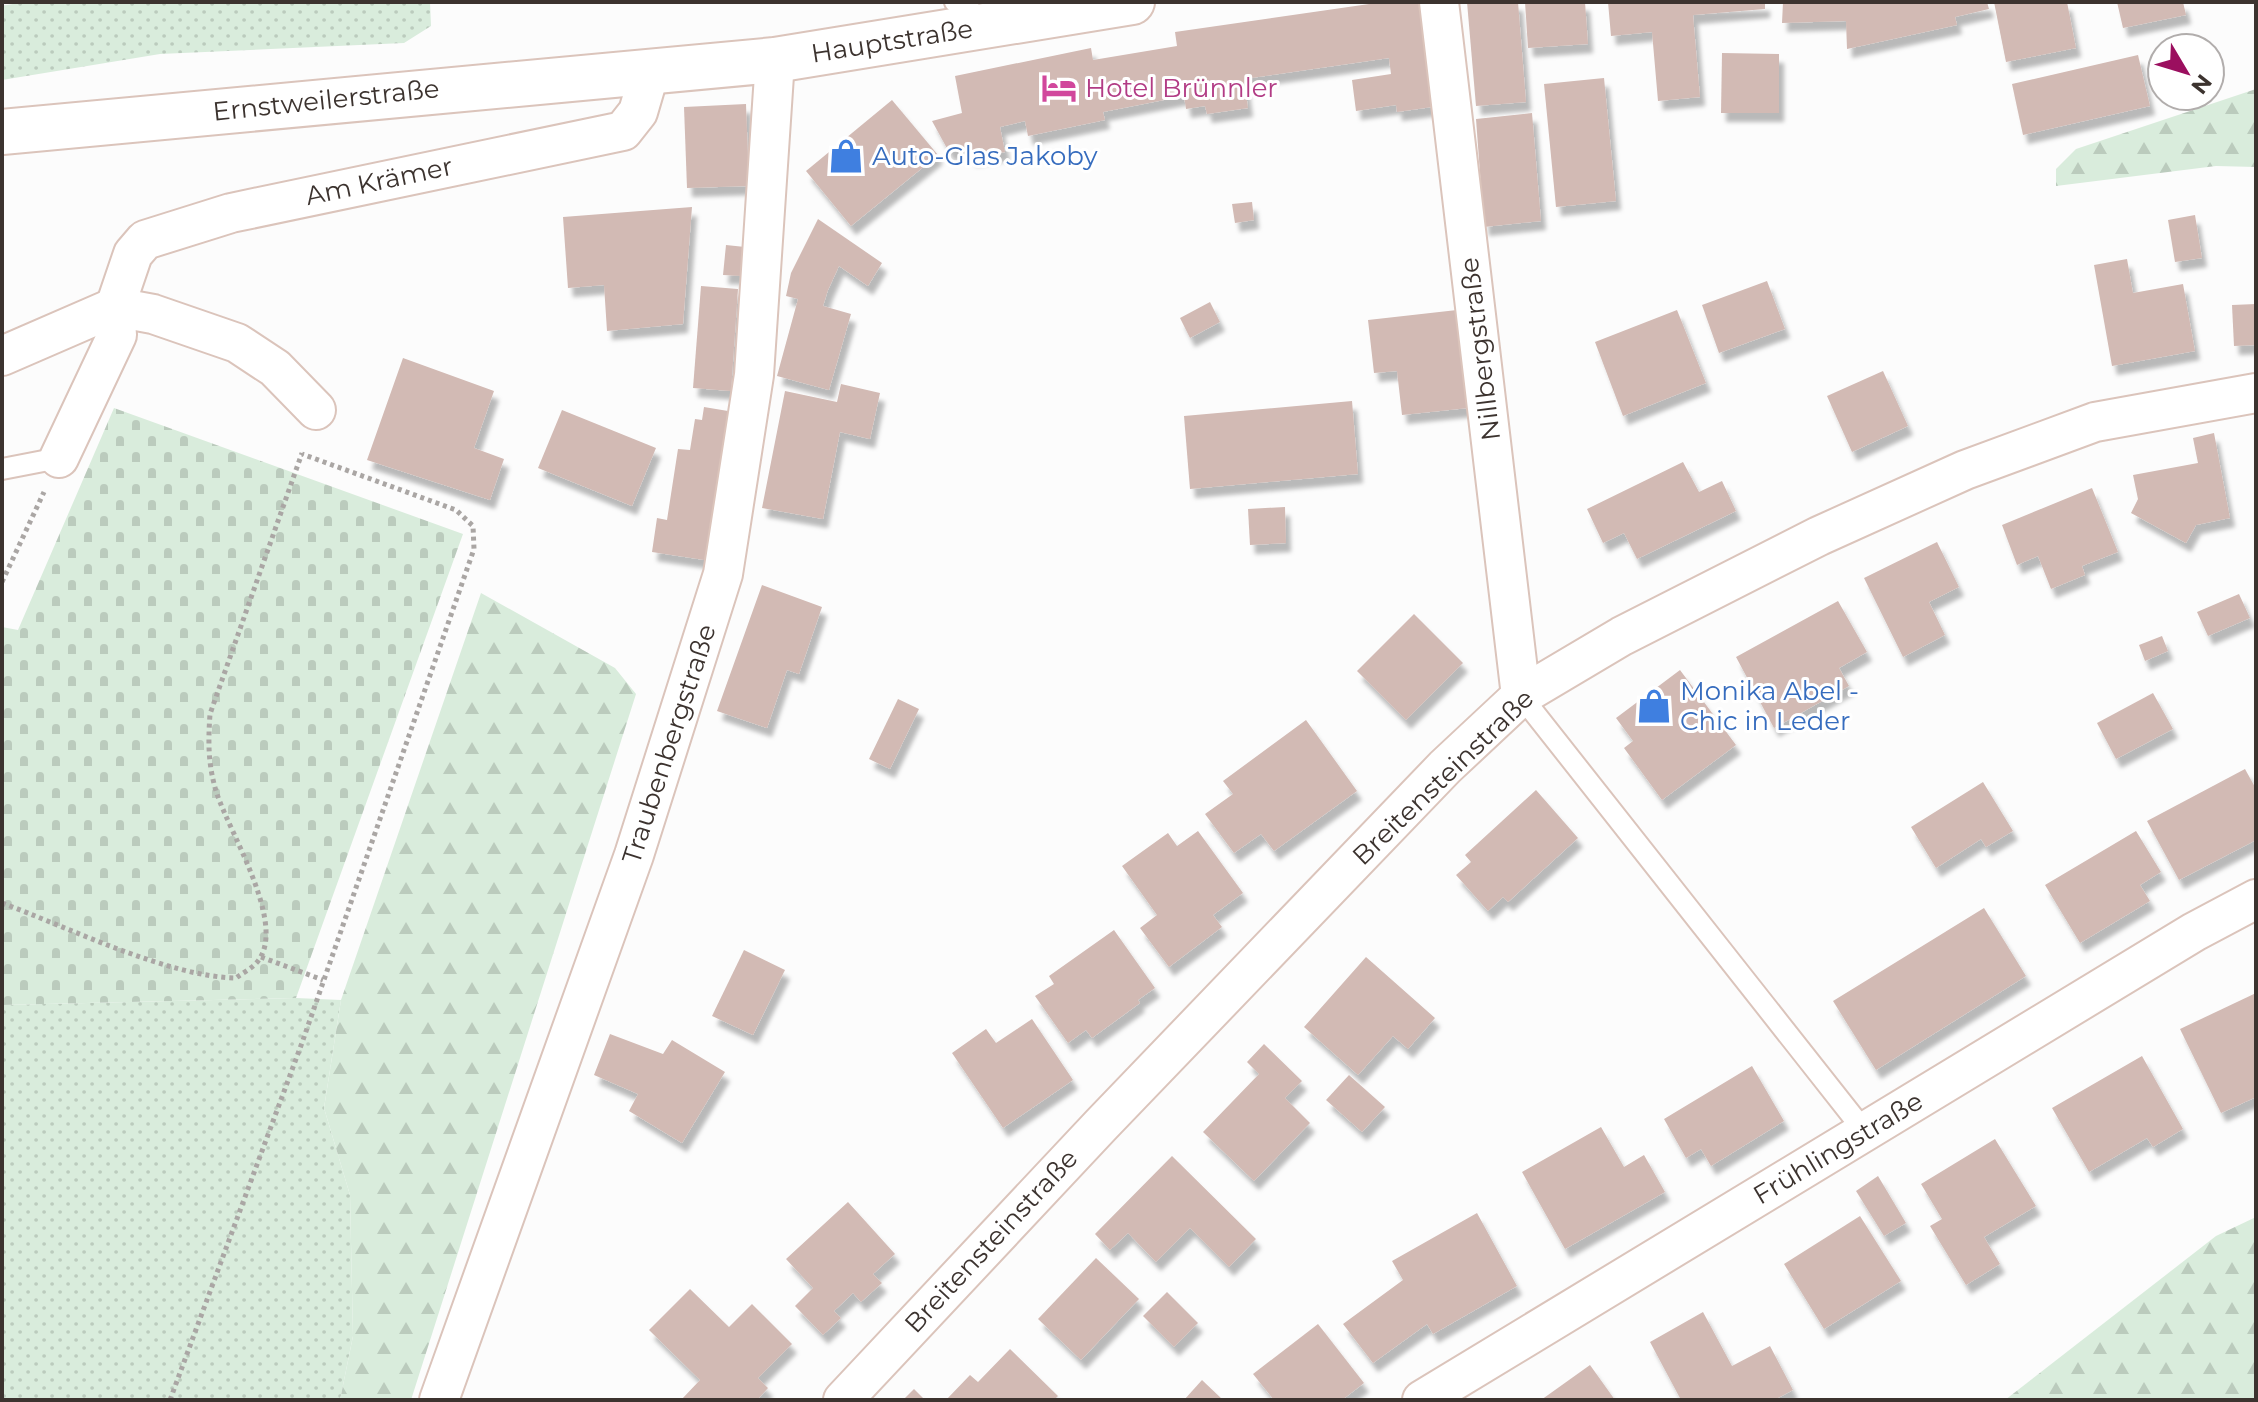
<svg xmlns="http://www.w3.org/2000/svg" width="2258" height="1402" font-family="Montserrat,sans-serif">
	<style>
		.grass { fill: url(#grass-dots) }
		.forest { fill: url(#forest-firs) }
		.cemetery { fill: url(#cemetery-stones) }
		.building { fill: #d2bab4; filter: url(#shadow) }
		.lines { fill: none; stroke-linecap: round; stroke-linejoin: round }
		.service-casing { stroke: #dbc4bb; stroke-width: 24 }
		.minor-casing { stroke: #dbc4bb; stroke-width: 42 }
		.secondary-casing { stroke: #dbc4bb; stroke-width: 48 }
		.path { stroke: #aaa6a4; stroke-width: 5; stroke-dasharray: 4 4; stroke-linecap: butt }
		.service { stroke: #fff; stroke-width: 20 }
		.minor { stroke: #fff; stroke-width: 38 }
		.secondary { stroke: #fff; stroke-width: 44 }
		.labels { text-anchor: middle; stroke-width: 6; stroke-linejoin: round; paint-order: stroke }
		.street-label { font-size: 26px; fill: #3c332f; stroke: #fff }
		.hotel-label { font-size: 26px; fill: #b23c85; stroke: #fff; text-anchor: start }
		.shop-label { font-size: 26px; fill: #366cbe; stroke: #fff; text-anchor: start }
	</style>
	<defs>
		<pattern id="grass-dots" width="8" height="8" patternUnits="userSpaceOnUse" patternTransform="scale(2)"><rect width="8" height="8" fill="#d9ecdc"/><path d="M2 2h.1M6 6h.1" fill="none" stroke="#bbcbbd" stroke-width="1.8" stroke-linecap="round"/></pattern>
		<pattern id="forest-firs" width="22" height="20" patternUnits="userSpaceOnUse" patternTransform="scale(2)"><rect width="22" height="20" fill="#d9ecdc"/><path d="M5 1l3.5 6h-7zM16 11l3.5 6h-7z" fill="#bbcbbd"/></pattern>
		<pattern id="cemetery-stones" width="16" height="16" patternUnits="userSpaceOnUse" patternTransform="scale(2)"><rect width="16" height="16" fill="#d9ecdc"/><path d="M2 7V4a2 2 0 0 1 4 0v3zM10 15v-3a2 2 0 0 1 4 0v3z" fill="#bbcbbd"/></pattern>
		<filter id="shadow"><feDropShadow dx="5" dy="9" stdDeviation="2" flood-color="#0004"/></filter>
	</defs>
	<rect width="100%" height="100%" fill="#fcfcfc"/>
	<!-- grass -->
	<g class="grass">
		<polygon points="23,2 430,2 431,26 404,43 160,54 2,80 2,6"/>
		<polygon points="296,998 341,1000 324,1108 350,1195 353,1336 340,1400 2,1400 2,1005"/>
	</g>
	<!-- forest -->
	<g class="forest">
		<polygon points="2256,89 2256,167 2216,166 2056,186 2056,169 2076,149"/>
		<polygon points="481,593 615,668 636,694 411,1400 340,1400 353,1336 350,1195 324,1108 341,1000"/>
		<polygon points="2256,1217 2256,1400 2005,1400 2216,1236"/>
	</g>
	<!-- cemetery -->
	<polygon class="cemetery" points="114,408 463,534 296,998 2,1005 2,627 18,630"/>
	<!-- building -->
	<g class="building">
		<polygon points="1383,2 1425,2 1439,106 1397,112 1396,105 1356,111 1352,80 1391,74 1389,58 1244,79 1248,108 1207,114 1205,106 1186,109 1184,96 1103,112 1105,120 1028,136 1025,121 1000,127 1005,152 971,158 969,147 949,152 932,121 962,113 955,76 1091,48 1093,60 1177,46 1175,32"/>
		<polygon points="1467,2 1518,2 1526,102 1476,106"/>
		<polygon points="1525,2 1585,2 1588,44 1528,48"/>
		<polygon points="1608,2 1765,2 1765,9 1693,15 1700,97 1658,101 1652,32 1611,36"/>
		<polygon points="1783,2 1987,2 1989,9 1955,17 1957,25 1847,49 1846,21 1782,23"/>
		<polygon points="1994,2 2067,2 2076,48 2006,62"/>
		<polygon points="2117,2 2183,2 2186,15 2123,28"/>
		<polygon points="1722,53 1779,54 1779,113 1721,113"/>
		<polygon points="2138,55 2150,106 2023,135 2012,84"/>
		<polygon points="1604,78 1616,201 1556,207 1544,84"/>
		<polygon points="892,100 938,155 851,226 806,171"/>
		<polygon points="746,104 749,186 687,188 684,107"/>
		<polygon points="1532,113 1541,221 1484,227 1476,119"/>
		<polygon points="1252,202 1254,220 1235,223 1232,204"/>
		<polygon points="692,207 683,324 607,331 604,285 568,288 563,217"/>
		<polygon points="2195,215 2202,258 2175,262 2168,220"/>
		<polygon points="818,219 882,263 868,286 839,266 828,290 823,306 851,314 829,390 777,376 798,299 786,296 791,273"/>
		<polygon points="726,245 745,247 742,276 723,275"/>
		<polygon points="2127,259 2133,293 2183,284 2195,351 2112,366 2094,265"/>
		<polygon points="1767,281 1785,329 1719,353 1702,305"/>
		<polygon points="701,286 738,289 731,391 693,388"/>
		<polygon points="1210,302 1220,322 1190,338 1180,318"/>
		<polygon points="2256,304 2256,345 2234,346 2232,305"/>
		<polygon points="1457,310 1468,408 1402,415 1397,371 1374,373 1368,320"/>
		<polygon points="1677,310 1706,383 1623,416 1595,342"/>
		<polygon points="403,358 494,391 474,448 504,459 490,500 367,460"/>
		<polygon points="1883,371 1908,426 1852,452 1827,396"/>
		<polygon points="841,384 880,393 870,439 840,432 823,519 762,508 785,391 837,402"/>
		<polygon points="1352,401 1358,474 1190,489 1184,416"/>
		<polygon points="704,407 734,412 711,561 652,552 657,518 667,520 678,449 690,450 695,419 702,420"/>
		<polygon points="562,410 656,448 632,506 538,468"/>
		<polygon points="2214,433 2230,518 2196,525 2186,543 2131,513 2138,499 2133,475 2198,463 2193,438"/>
		<polygon points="1683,462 1699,492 1722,481 1736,511 1637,559 1624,533 1603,543 1587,509"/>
		<polygon points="2092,488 2118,552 2082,566 2085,575 2051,589 2038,556 2017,565 2002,525"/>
		<polygon points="1285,507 1286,543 1250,545 1248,509"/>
		<polygon points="1937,542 1959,587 1929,602 1945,635 1903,657 1864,578"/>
		<polygon points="762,585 822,607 799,674 787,670 767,728 717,711"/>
		<polygon points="2239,594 2250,618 2208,636 2197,612"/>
		<polygon points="1838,601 1867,652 1839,668 1849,686 1774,728 1736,657"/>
		<polygon points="1414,614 1463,663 1406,720 1357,671"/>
		<polygon points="2162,636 2168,651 2145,661 2139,645"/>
		<polygon points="1680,670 1736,745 1662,800 1624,748 1633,741 1616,718"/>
		<polygon points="2153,693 2173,729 2116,759 2097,723"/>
		<polygon points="898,699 919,709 890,769 869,759"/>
		<polygon points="1306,720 1357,791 1274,851 1261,834 1234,853 1205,814 1233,794 1223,781"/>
		<polygon points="2245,769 2256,789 2256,840 2179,880 2147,821"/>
		<polygon points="1983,782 2013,831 1986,847 1981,839 1936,868 1911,827"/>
		<polygon points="1536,790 1578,838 1508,902 1503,897 1488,911 1456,875 1471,862 1465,855"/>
		<polygon points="1198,831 1243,893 1213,915 1222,927 1169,967 1140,928 1157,915 1122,866 1168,833 1177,846"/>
		<polygon points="2136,831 2161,872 2140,885 2150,901 2080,943 2045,885"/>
		<polygon points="1984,908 2026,976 1876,1070 1833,1001"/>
		<polygon points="1114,930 1155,988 1138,1000 1140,1003 1092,1038 1086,1030 1068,1043 1035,996 1054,984 1049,976"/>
		<polygon points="744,950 785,970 753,1035 712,1016"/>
		<polygon points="1366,957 1435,1018 1408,1049 1393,1036 1358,1075 1304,1027"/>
		<polygon points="2256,993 2256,1097 2221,1113 2180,1029"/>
		<polygon points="1032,1019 1073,1080 1003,1128 952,1053 986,1029 996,1043"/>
		<polygon points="610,1034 663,1054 672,1040 725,1072 682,1143 629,1111 638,1094 594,1075"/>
		<polygon points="1264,1044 1302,1081 1285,1098 1310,1123 1254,1181 1203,1132 1259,1074 1247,1062"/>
		<polygon points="2142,1056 2183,1129 2153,1147 2147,1138 2089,1172 2052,1108"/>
		<polygon points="1752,1066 1784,1121 1711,1166 1701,1149 1686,1158 1664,1119"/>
		<polygon points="1349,1075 1385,1107 1362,1132 1326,1100"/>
		<polygon points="1601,1127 1624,1167 1644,1155 1665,1192 1565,1249 1522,1172"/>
		<polygon points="1995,1139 2036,1206 1984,1237 2000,1264 1966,1285 1930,1226 1942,1219 1921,1184"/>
		<polygon points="1172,1156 1256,1239 1229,1267 1190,1228 1156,1262 1128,1233 1110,1250 1095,1234"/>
		<polygon points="1878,1176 1906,1223 1884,1236 1856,1191"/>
		<polygon points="848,1202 895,1254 873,1274 882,1283 861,1302 853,1293 834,1311 841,1318 823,1335 795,1306 813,1288 786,1259"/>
		<polygon points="1477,1213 1517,1286 1433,1334 1427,1324 1373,1363 1343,1324 1403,1280 1392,1261"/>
		<polygon points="1860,1216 1901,1281 1824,1329 1784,1264"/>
		<polygon points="1096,1258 1139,1299 1081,1360 1038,1319"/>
		<polygon points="690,1289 729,1327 752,1304 792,1344 758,1378 768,1388 757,1400 681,1400 700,1380 649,1330"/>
		<polygon points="1167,1292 1198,1323 1174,1347 1143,1316"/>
		<polygon points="1703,1312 1732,1366 1770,1346 1793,1390 1774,1400 1681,1400 1650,1342"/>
		<polygon points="1318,1324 1364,1383 1342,1400 1274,1400 1253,1374"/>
		<polygon points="1010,1349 1058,1396 1054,1400 946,1400 970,1375 978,1382"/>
		<polygon points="1590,1365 1615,1400 1541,1400"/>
		<polygon points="1202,1380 1223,1400 1184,1400"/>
		<polygon points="914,1389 925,1400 903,1400"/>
	</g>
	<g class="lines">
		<!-- service casing -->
		<g class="service-casing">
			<g id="service">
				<polyline points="955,2 970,10 976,28"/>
				<polyline points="2,469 59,458"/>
				<polyline points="1521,696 1865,1132"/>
			</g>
		</g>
		<!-- minor casing -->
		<g class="minor-casing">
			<g id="minor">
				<polyline points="1439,2 1521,696"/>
				<polyline points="2,356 115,307 153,314 237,343 275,368 316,410"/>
				<polyline points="59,458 117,335 115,307 133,254 145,240 231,213 623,131 638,112 650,71"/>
				<polyline points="439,1400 634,855 723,574 754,375 775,60"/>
				<polyline points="843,1400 1101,1125 1445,767 1521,696 1622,636 1819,536 1965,470 2095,422 2256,393"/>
				<polyline points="1422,1400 2194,932 2256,899"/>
			</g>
		</g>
		<!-- secondary casing -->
		<g class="secondary-casing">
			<polyline id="secondary" points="2,132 775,60 1132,2"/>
		</g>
		<!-- path -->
		<g class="path">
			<polyline points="2,582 44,492"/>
			<path d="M2 903C67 927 169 977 236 978 244 972 255 967 260 958 284 920 230 833 217 794 208 766 208 743 210 714L302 453"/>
			<polyline points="261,957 323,980"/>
			<polyline points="170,1400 303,1040 474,549 473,526 456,510 302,454"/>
		</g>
		<!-- service -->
		<use href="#service" class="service"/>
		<!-- minor -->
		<use href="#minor" class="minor"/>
		<!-- secondary -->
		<use href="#secondary" class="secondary"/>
	</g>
	<!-- icons -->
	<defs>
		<g id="hotel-bare" transform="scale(2.76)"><path d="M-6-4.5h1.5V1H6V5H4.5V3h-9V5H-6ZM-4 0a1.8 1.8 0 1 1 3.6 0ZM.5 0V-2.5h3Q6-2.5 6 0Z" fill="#d1479c" stroke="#fff" stroke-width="2.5" paint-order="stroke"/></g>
		<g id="shop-bare" transform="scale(2.76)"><path d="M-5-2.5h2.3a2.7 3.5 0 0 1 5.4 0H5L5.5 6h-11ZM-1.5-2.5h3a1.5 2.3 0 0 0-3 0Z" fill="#3f7fe0" stroke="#fff" stroke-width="2.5" paint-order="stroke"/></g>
	</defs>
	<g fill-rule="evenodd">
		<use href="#hotel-bare" x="1059" y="88"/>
		<use href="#shop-bare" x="846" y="156"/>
		<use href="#shop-bare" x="1654" y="706"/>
	</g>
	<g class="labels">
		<!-- street labels -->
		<g class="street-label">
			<text transform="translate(892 41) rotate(-9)" y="9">Hauptstraße</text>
			<text transform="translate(326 100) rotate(-6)" y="9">Ernstweilerstraße</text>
			<text transform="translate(379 181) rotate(-12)" y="9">Am Krämer</text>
			<text transform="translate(1480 349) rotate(-97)" y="9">Nillbergstraße</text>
			<text transform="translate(669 744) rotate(-72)" y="9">Traubenbergstraße</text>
			<text transform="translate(1443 777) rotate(-44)" y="9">Breitensteinstraße</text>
			<text transform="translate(1838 1148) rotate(-31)" y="9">Frühlingstraße</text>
			<text transform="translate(991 1241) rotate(-47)" y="9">Breitensteinstraße</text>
		</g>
		<!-- hotel labels -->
		<g class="hotel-label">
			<text x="1085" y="97">Hotel Brünnler</text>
		</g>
		<!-- shop labels -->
		<g class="shop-label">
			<text x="872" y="165">Auto-Glas Jakoby</text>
			<text x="1680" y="700">Monika Abel -<tspan x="1680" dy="30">Chic in Leder</tspan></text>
		</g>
	</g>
	<!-- border -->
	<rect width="2258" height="1402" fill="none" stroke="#3c332f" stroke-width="8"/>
	<!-- north arrow -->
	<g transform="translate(2186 72) rotate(128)"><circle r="38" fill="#ffffff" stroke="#b1adac" stroke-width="2"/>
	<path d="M0-6L14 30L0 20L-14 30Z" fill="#9b0f5f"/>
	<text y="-12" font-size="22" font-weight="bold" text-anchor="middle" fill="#3c332f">N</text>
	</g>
</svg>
